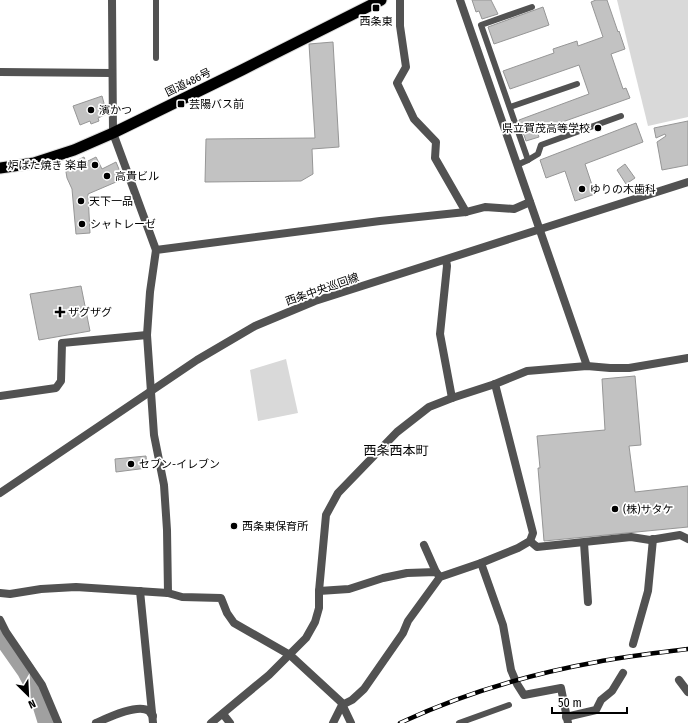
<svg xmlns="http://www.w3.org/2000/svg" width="688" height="723" font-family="'Fira Sans Condensed','Noto Sans JP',sans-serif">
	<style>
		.green { fill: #d9d9d9 }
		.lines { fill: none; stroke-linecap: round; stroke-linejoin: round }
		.river { stroke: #a0a0a0; stroke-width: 18 }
		.building { fill: #c2c2c2; stroke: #969696 }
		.trunk-casing { stroke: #dbdbdb; stroke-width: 13 }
		.service { stroke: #525252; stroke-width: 6 }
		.minor { stroke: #525252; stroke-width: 8 }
		.tertiary { stroke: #525252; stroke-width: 8 }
		.trunk { stroke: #000; stroke-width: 11 }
		.rail-casing { stroke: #000; stroke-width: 4.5 }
		.rail { stroke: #fff; stroke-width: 3; stroke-dasharray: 9; stroke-linecap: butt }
		.poi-dot { fill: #000; stroke: #fff; stroke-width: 1.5 }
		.labels { text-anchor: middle; stroke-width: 3.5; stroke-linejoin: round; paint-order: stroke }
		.poi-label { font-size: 11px; fill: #000; stroke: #fff; text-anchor: start }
		.street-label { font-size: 11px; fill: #000; stroke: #fff }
		.quarter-label { font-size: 13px; fill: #000; stroke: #fff }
	</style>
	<rect width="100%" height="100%" fill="#fff"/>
	<!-- green -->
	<g class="green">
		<polygon points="617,0 688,0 688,117 648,126"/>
		<polygon points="286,359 298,413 258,421 250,370"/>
	</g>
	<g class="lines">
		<!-- river -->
		<polyline class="river" points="0,634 26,671 38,694 47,723"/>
	</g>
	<!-- building -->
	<g class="building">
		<polygon points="472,0 491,0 498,14 482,19 479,11 476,12"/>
		<polygon points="596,0 607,0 618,32 619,31 625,49 611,54 623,89 626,88 630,98 537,131 539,137 526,141 519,120 589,94 579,65 510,89 503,71 554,53 553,49 577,41 578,46 603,37 591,2"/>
		<polygon points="543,7 549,25 494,44 488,27"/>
		<polygon points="333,42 339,147 312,149 313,174 301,181 205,182 206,139 315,138 309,44"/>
		<polygon points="102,96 107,114 98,118 99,121 91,124 90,121 80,125 73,106"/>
		<polygon points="688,121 688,165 662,170 657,142 666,136 665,134 656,138 654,128"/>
		<polygon points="636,123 643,142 585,164 595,194 575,201 565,171 546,178 540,160"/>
		<polygon points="84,157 86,162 96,157 102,169 116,162 123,179 88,194 90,233 76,234 72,189 67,178 66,172 68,166 70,164"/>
		<polygon points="625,164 635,178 626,184 617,170"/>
		<polygon points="81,286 90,331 39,340 30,294"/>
		<polygon points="635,376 641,445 629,446 635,492 688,486 688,527 544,541 538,468 540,468 537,436 605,430 602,379"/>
		<polygon points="146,456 147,468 116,472 115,459"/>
	</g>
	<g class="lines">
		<!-- trunk casing -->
		<g class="trunk-casing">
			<polyline id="trunk" points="0,168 34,163 74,150 113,133 242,70 381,0"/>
		</g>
		<!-- service -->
		<g class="service">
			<polyline points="156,58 156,0"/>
			<polyline points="510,107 577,84"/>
			<polyline points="528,160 538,154 541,145 621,116"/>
			<polyline points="517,165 528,160 481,25 532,7"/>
			<polyline points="459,723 509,705"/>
		</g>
		<!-- minor -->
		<g class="minor">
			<polyline points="112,0 113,133 156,250"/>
			<polyline points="400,0 400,26 406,67 397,83 414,119 436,142 435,158 466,212"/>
			<polyline points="460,0 587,366"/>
			<polyline points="0,72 112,73"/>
			<polyline points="446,260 447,266 440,334 452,398"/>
			<polyline points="0,396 56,388 61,381 62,343 147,335"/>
			<polyline points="530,541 537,547 631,537 650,540 680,535 688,539"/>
			<polyline points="584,543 588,602"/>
			<polyline points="424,545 436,572"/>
			<polyline points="481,563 503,625 511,670 517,684 524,695 561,688 568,723"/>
			<polyline points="140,591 153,723"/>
			<polyline points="319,591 349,589 383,578 407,573 436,572 440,577"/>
			<polyline points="0,593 10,594 41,589 76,587 168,593 182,597 221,598 227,613 234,623 290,655 341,702 351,723"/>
			<polyline points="168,593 167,530 164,485 154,435 147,335 150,292 156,250 380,221 466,212 485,207 514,209 530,202"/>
			<polyline points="0,620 6,632 42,685 58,723"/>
			<polyline points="633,644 648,591 653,539"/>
			<polyline points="679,680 688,692"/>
			<polyline points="566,717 596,710 601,700 612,691 623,673"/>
			<path d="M96 723C107 718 138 703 149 711 149 711 152 716 153 716"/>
			<polyline points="333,723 342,705 352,700 364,689 403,633 408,621 440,577 481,563 518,548 530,541 533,533 495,384"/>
		</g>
		<!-- tertiary -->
		<g class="tertiary">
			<polyline points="0,493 197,360 255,326 315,301 688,182"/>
			<polyline points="223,714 230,723"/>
			<polyline points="211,723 269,675 306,638 315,622 319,608 319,591 326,515 338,493 397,432 429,407 452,398 495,384 527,371 587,366 610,368 629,368 688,358"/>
		</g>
		<!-- trunk -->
		<use href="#trunk" class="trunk"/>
		<!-- rail casing -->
		<g class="rail-casing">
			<path id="rail" d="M400 723C462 694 530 674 597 662 627 656 658 653 688 649"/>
		</g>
		<!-- rail -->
		<use href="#rail" class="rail"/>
	</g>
	<!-- markers -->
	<g class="poi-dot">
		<rect x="372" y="4" width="8" height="8" rx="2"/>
		<rect x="177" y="100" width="8" height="8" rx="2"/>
		<circle cx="91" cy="110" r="4"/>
		<circle cx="598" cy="128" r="4"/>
		<circle cx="95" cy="165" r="4"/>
		<circle cx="107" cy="176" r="4"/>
		<circle cx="582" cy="189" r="4"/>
		<circle cx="81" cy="201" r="4"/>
		<circle cx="82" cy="224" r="4"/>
		<path d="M58 306h4v4h4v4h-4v4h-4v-4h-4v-4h4z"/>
		<circle cx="131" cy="464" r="4"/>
		<circle cx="615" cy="509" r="4"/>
		<circle cx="234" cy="526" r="4"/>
	</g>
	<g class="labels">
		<!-- poi labels -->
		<g class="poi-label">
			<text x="376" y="25" text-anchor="middle">西条東</text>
			<text x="189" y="108">芸陽バス前</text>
			<text x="99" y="114">濱かつ</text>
			<text x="590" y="132" text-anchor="end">県立賀茂高等学校</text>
			<text x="87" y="169" text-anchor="end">炉ばた焼き 楽車</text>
			<text x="115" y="180">高貴ビル</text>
			<text x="590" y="193">ゆりの木歯科</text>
			<text x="89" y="205">天下一品</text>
			<text x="90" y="228">シャトレーゼ</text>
			<text x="68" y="316">ザグザグ</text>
			<text x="139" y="468">セブン-イレブン</text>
			<text x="623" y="513">(株)サタケ</text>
			<text x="242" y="530">西条東保育所</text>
		</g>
		<!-- street labels -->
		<g class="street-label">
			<text transform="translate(188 82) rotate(-26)" y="4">国道486号</text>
			<text transform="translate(322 289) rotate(-19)" y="4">西条中央巡回線</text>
		</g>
		<!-- quarter labels -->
		<g class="quarter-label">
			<text x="396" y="455">西条西本町</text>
		</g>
	</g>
	<!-- north arrow -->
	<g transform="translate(28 695) rotate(156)" stroke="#ffffff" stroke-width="3" paint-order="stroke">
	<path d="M0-3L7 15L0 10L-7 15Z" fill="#000000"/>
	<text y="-6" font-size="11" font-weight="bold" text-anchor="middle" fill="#000000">N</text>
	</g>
	<!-- scale -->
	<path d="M552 707v6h75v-6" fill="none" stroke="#000000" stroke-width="2"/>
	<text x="558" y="707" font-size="12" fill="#000000" stroke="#ffffff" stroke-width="3" paint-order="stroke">50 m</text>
</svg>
